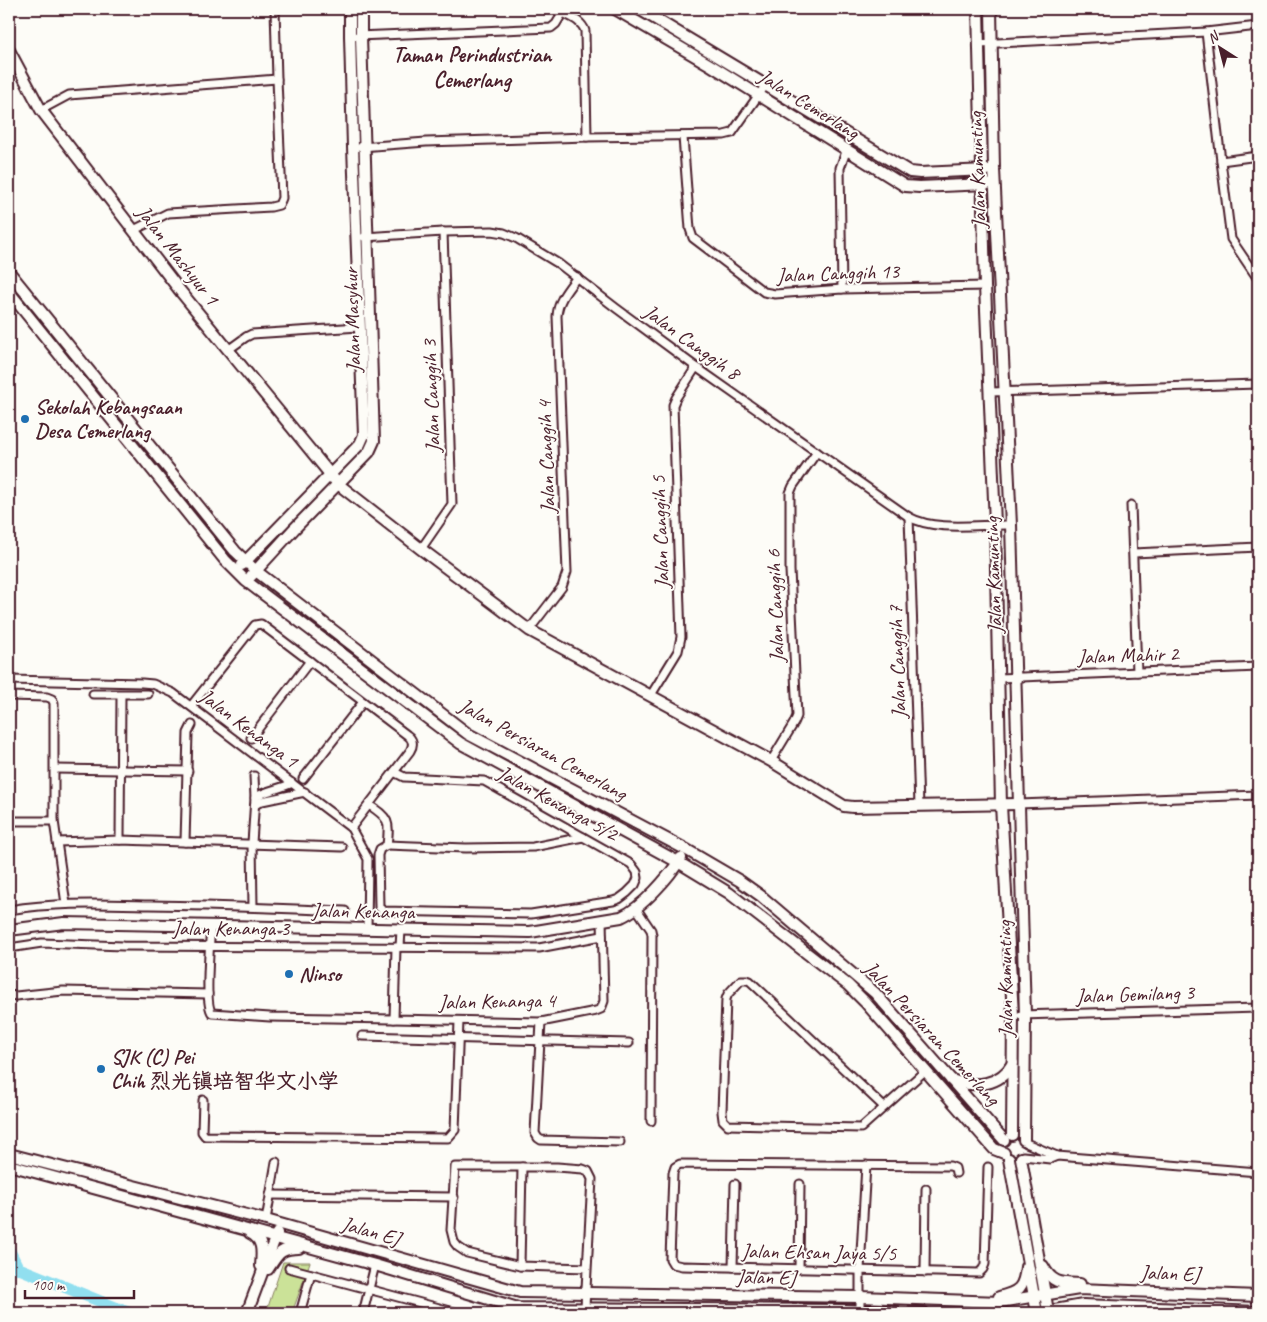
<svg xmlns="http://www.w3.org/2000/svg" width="1267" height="1322" font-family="Caveat,'LXGW WenKai TC',sans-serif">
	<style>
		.green { fill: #cbe298; stroke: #8a8062 }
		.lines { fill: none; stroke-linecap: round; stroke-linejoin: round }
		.river { stroke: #91dfef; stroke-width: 12 }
		.street-casing { stroke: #4a1f2b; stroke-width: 11 }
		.secondary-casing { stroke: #4a1f2b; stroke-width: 14 }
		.street { stroke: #fdfcf7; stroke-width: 7 }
		.secondary { stroke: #fdfcf7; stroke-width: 10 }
		.poi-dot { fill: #1f6fb2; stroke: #fdfcf7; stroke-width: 2 }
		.labels { text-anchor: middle; stroke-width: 4; stroke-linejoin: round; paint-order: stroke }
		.street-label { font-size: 21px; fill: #4a1f2b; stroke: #fdfcf7 }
		.poi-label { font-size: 21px; font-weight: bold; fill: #4a1f2b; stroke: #fdfcf7; text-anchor: start }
		.neighbourhood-label { font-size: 22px; font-weight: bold; fill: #4a1f2b; stroke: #fdfcf7 }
	</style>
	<rect width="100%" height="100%" fill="#fdfcf7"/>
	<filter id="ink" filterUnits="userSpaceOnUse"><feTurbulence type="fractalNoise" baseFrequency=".02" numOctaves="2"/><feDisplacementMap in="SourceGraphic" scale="10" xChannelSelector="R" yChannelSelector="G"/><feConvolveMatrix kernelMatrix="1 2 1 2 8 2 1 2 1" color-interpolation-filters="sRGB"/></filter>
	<g filter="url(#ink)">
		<!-- green -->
		<polygon class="green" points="283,1262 310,1262 292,1313 266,1313"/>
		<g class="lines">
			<!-- river -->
			<polyline class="river" points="9,1250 18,1268 129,1313"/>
			<!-- street casing -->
			<g class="street-casing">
				<g id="street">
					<path d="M563 13C571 17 582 21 585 31L587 137"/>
					<polyline points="1206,32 1221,161 1258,156"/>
					<polyline points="357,36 551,28 556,24 565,9"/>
					<polyline points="979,44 1206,32 1258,26"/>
					<polyline points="41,110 69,95 277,79"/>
					<polyline points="683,137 690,229 693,238 764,292 775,294 842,289 985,286"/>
					<polyline points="361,147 426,142 587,137 724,135 732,133 765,86"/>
					<polyline points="1221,161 1231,239 1258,279"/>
					<polyline points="134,230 168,213 271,207 279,205 282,198 277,79 275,9"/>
					<path d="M364 237 443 232 492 231 504 233 516 238 559 264 616 308 696 367 909 517C936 532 980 524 1011 525"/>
					<polyline points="842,289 840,168 847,149"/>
					<polyline points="228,350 246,337 252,334 359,327"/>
					<polyline points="990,392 1258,384"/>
					<polyline points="1131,505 1137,672"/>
					<polyline points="909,517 919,806"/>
					<polyline points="421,549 452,504 443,232"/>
					<polyline points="1134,553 1258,547"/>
					<path d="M529 630 562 587 567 572 557 316C558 300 568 289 577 277"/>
					<polyline points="999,678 1258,667"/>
					<polyline points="9,680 142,683 153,684 173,693 351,828 368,859 367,930"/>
					<polyline points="93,694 148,694"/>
					<polyline points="651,695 678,651 681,637 673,405 676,398 696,367"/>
					<polyline points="9,696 47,697 52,699 54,703 54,821 66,904"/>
					<path d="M191 706 255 625 261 624 407 735C413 739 414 745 410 751L351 828"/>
					<polyline points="251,738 310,661"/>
					<polyline points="771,761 794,723 797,716 790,570 790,493 793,486 817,452"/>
					<polyline points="55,769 188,771"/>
					<polyline points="303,779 363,702"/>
					<path d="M255 798C262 791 282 789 292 783"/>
					<polyline points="1019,804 1258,795"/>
					<polyline points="255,805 262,801 305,792"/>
					<path d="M369 805C389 818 390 821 387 845L380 849 378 855 379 907 383 911 531 914 613 901 619 899 627 893 635 885 638 878 637 872 631 864 484 781 404 777 394 772"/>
					<polyline points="9,821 54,821"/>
					<polyline points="120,840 121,695"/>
					<polyline points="57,842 120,840 342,847"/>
					<polyline points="185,842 188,733 192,725"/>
					<polyline points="387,845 466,848 533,847 583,837"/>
					<polyline points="253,907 252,843 255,798 254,776"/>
					<polyline points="636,908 651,930 652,935 651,1121"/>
					<path d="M9 910C56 902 102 904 150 905 215 906 280 908 345 911"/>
					<path d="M211 926C210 942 204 1004 212 1013L270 1017 394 1019"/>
					<polyline points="396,947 394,1019 541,1022 596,1011 601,1009 604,1001 602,920"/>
					<polyline points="400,947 401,930"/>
					<polyline points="9,948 42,943 123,946 539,948 602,936"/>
					<polyline points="9,995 16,996 63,991 208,994"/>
					<polyline points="1021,1015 1258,1008"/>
					<polyline points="541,1022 535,1133 538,1138 541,1140 620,1142"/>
					<polyline points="362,1036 629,1043"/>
					<polyline points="203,1100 202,1132 205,1136 448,1138 455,1130 459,1021"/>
					<polyline points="884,1107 750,981 747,980 741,980 728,994 726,999 722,1112 723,1120 728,1125 861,1128 926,1070"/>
					<polyline points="1026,1143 1057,1156 1258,1172"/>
					<polyline points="1023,1156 1050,1159 1057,1156"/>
					<polyline points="956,1173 955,1168 950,1166 680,1164 675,1167 673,1173 670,1259 673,1264 682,1266 979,1273 983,1269 985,1264 988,1167"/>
					<polyline points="270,1195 454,1197"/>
					<polyline points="266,1220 276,1162"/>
					<polyline points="520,1266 522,1167"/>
					<polyline points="733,1267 735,1184"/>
					<polyline points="289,1268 458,1313"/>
					<polyline points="799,1269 800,1184"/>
					<polyline points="925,1272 926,1189"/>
					<polyline points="585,1307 592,1179 588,1171 583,1169 557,1167 455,1167 451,1230 454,1242 458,1247 467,1253 520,1266 587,1268"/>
					<polyline points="860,1311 860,1270 866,1165"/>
					<polyline points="300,1313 311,1274"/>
					<polyline points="363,1313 375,1265"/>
				</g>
			</g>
			<!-- secondary casing -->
			<g class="secondary-casing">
				<g id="secondary">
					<polyline points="615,9 712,66 905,186 919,187 987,184"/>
					<polyline points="639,9 910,172 920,173 987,170"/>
					<polyline points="978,9 985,286 995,524 1001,805 1013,1015 1012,1135"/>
					<polyline points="991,9 994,169 1011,525 1025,1015 1024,1140"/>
					<polyline points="9,50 41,110 181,292 338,484 421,549 529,630 771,761 844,806 853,807 1019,804"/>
					<polyline points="9,272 235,551 256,571 468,734 687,850 740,881 761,896 875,993 1004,1140"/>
					<polyline points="9,292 225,560 246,581 460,743 678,862 729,893 848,985 865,1002 994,1149 1004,1153"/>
					<polyline points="242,565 360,444 364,435 353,147 350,36 350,14 352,9"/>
					<polyline points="251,576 294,529 369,452 374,441 361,36 361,17 364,9"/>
					<path d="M9 930 64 923 530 932 621 917C642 908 669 877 681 858"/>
					<path d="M951 1080C975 1088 1000 1086 1013 1063"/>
					<polyline points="9,1154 266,1220 520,1292 860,1297 1000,1302 1079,1289 1258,1296"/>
					<polyline points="1021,1158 1048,1311"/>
					<polyline points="1009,1159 1037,1313"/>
					<polyline points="9,1165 375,1265 518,1308 842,1310 924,1313"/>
					<path d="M250 1233C264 1240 262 1252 261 1266"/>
					<path d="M1043 1266C1052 1284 1062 1283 1080 1284"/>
					<path d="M268 1269C278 1254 280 1248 299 1248"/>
					<path d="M999 1297C1019 1292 1024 1288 1026 1267"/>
					<polyline points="247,1313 277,1233"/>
					<polyline points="1038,1313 1083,1305 1258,1312"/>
				</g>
			</g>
			<!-- street -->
			<use href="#street" class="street"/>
			<!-- secondary -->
			<use href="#secondary" class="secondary"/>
		</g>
	</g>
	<!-- markers -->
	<g class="poi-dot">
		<circle cx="25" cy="419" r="5"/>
		<circle cx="289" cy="974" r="5"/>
		<circle cx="101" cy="1069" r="5"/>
	</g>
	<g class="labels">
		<!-- street labels -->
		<g class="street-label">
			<text transform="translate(809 104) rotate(32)" y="7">Jalan Cemerlang</text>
			<text transform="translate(977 170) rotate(-92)" y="7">Jalan Kamunting</text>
			<text transform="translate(178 255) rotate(52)" y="7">Jalan Mashyur 1</text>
			<text transform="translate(838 273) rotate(-2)" y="7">Jalan Canggih 13</text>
			<text transform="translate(352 320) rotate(-92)" y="7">Jalan Masyhur</text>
			<text transform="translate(692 342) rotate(36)" y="7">Jalan Canggih 8</text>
			<text transform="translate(431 396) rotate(-92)" y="7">Jalan Canggih 3</text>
			<text transform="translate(546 457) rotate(-92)" y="7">Jalan Canggih 4</text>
			<text transform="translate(660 532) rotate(-92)" y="7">Jalan Canggih 5</text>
			<text transform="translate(993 575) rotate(-92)" y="7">Jalan Kamunting</text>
			<text transform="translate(775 606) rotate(-92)" y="7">Jalan Canggih 6</text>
			<text transform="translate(1128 655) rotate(-2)" y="7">Jalan Mahir 2</text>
			<text transform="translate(897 662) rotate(-92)" y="7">Jalan Canggih 7</text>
			<text transform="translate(249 728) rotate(37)" y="7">Jalan Kenanga 1</text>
			<text transform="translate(543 749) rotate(29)" y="7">Jalan Persiaran Cemerlang</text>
			<text transform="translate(558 803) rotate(29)" y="7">Jalan Kenanga 5/2</text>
			<text transform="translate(363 911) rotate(1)" y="7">Jalan Kenanga</text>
			<text x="231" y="935">Jalan Kenanga 3</text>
			<text transform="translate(1005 979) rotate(-91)" y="7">Jalan Kamunting</text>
			<text transform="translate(1135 994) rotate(-2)" y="7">Jalan Gemilang 3</text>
			<text transform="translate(497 1001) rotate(-1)" y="7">Jalan Kenanga 4</text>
			<text transform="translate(932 1033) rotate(47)" y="7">Jalan Persiaran Cemerlang</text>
			<text transform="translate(371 1231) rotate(16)" y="7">Jalan EJ</text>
			<text transform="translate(819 1252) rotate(1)" y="7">Jalan Ehsan Jaya 5/5</text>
			<text transform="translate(1170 1273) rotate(2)" y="7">Jalan EJ</text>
			<text transform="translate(766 1277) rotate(1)" y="7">Jalan EJ</text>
		</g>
		<!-- poi labels -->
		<g class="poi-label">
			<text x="35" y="414">Sekolah Kebangsaan<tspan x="35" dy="24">Desa Cemerlang</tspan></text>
			<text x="299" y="981">Ninso</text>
			<text x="111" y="1064">SJK (C) Pei<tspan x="111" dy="24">Chih 烈光镇培智华文小学</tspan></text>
		</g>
		<!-- neighbourhood labels -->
		<g class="neighbourhood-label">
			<text x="472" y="62">Taman Perindustrian<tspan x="472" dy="25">Cemerlang</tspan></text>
		</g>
	</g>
	<!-- margin -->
	<rect width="1267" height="1322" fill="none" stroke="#fdfcf7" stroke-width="30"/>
	<rect x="15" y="15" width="1237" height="1292" fill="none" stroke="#4a1f2b" stroke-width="2" filter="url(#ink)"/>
	<!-- north arrow -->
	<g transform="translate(1220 48) rotate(324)" stroke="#fdfcf7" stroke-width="4" paint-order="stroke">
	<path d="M0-4L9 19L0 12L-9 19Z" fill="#4a1f2b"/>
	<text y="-8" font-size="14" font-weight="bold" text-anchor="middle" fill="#4a1f2b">N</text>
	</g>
	<!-- scale -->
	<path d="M25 1290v8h109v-8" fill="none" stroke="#4a1f2b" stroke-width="2.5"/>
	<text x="32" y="1290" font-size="15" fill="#4a1f2b" stroke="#fdfcf7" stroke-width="4" paint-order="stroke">100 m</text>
</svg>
